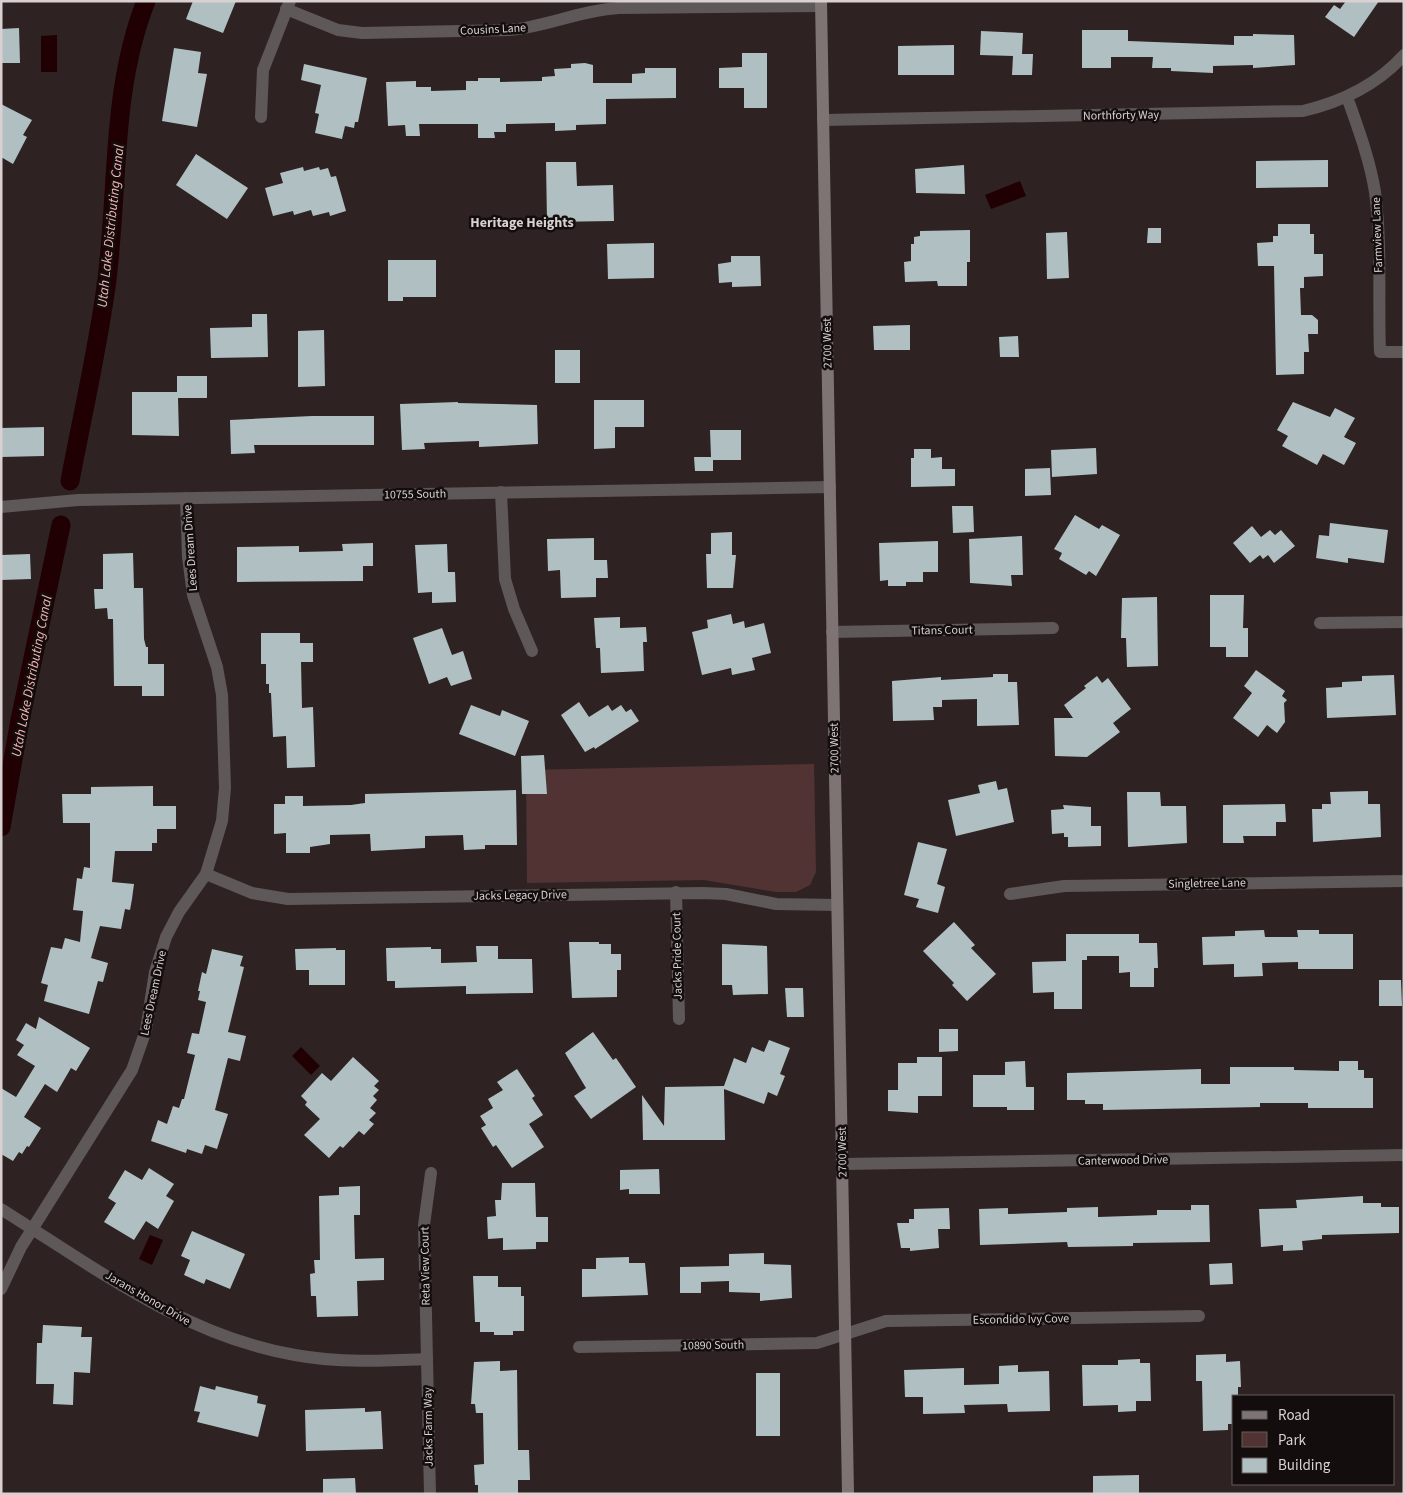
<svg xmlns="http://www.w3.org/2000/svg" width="1405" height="1495" font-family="'Source Sans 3',sans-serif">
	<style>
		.green { fill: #523333 }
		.water { fill: #200002 }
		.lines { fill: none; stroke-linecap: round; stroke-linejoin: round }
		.canal { stroke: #200002; stroke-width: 19 }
		.building { fill: #b0c0c2 }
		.street { stroke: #5e5858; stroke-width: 12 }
		.secondary { stroke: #7e7474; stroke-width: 12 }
		.labels { text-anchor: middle; stroke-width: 5; stroke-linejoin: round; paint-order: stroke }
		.street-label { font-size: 12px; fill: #d9d1d1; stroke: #130e0d }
		.neighbourhood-label { font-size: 14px; font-weight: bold; fill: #d9d1d1; stroke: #130e0d }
		.water-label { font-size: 14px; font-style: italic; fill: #f5b4b2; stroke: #130e0d }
	</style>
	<rect width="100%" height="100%" fill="#2e2322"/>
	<!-- green -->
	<polygon class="green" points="814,764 816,872 810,885 796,892 776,892 704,880 527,883 526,770"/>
	<!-- water -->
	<g class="water">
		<polygon points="57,35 57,72 41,72 41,36"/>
		<polygon points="1020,181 1026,196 991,209 985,195"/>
		<polygon points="301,1047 320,1066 311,1075 292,1056"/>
		<polygon points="150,1235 163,1240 152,1265 139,1259"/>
	</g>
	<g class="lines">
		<!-- canal -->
		<g class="canal">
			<path d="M70 481C82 417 97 352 106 287 119 192 110 92 146 1"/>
			<polyline points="1,827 20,720 61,525"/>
		</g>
	</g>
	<!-- building -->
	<g class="building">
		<polygon points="193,1 236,1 223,33 186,19"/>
		<polygon points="1346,1 1379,1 1354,37 1325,17 1334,5 1340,9"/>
		<polygon points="19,28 20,63 1,63 1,29"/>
		<polygon points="1082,30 1128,30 1128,41 1234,45 1234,36 1253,36 1253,34 1294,35 1295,65 1253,68 1253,65 1213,66 1213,73 1171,71 1171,68 1152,68 1153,57 1111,57 1111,68 1082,68"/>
		<polygon points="981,31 1023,33 1022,54 1033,54 1032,75 1012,75 1013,56 980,55"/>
		<polygon points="954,45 954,75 898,75 898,46"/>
		<polygon points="174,48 201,52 198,73 207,74 197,127 162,121"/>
		<polygon points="742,53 767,53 767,108 744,108 744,88 719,88 719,68 742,67"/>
		<polygon points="585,63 593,65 593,83 632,83 632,74 645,73 645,68 676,68 676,98 606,99 606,124 576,125 576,130 555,131 555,123 506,124 506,132 494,132 495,138 478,138 478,124 419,124 420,136 406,136 405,125 388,126 386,82 416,81 416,87 431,87 431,91 466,90 466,81 478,81 478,78 500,78 500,82 542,81 542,77 555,76 554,69 571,68 571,64"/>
		<polygon points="304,64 367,78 358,122 355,122 354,128 345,126 342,139 315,133 319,114 315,113 321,85 301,80"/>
		<polygon points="1,104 32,120 23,135 27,137 13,164 1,157"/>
		<polygon points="196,154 248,188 227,219 176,185"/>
		<polygon points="1328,160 1328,187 1256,188 1256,161"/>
		<polygon points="546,162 576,162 577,186 613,185 614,221 547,222"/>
		<polygon points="964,165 965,194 916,193 915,169"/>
		<polygon points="303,167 304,171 319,167 320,170 328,168 331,177 336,176 346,211 330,216 329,212 313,216 311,210 294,215 293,211 273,216 265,188 283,183 280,173"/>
		<polygon points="1278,224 1310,224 1310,234 1314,234 1314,254 1323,254 1323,276 1304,277 1304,288 1300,288 1301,315 1312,315 1318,320 1318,334 1308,334 1309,352 1304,352 1304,374 1276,375 1274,266 1258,266 1257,243 1273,242 1273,236 1278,236"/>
		<polygon points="1148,228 1161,228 1161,243 1147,243"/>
		<polygon points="970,230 970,262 967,262 967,286 938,286 937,281 905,282 904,262 911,261 911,244 914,244 914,237 920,236 920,231"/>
		<polygon points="1067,232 1069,278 1047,279 1046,233"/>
		<polygon points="654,243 654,278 608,279 607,244"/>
		<polygon points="731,256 760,256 761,286 732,287 732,282 719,283 718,264 731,262"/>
		<polygon points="388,260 436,260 436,297 403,297 403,301 388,301"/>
		<polygon points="252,314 267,314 268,357 211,358 210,328 252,327"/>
		<polygon points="910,325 910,350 874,350 873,326"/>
		<polygon points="324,330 325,386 298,387 298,331"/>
		<polygon points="1018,336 1019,357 1000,357 999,337"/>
		<rect x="555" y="350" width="25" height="33"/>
		<polygon points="177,376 207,376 207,398 178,398 179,436 132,435 132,392 177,392"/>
		<polygon points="594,400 644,400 644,427 615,427 615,448 594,449"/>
		<polygon points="458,402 458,403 537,405 538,444 479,447 479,441 424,443 425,449 402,450 400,404"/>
		<polygon points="1293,402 1330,417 1335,408 1355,418 1344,437 1356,443 1344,465 1323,454 1317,465 1282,446 1288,436 1277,430"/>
		<polygon points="312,416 374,416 374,445 254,445 255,453 231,454 230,420"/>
		<polygon points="44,427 44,456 1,457 1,428"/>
		<polygon points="710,430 741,430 741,460 713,460 713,471 695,471 694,457 711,457"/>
		<polygon points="1096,448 1097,474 1052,477 1051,450"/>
		<polygon points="914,449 931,449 931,458 942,457 942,469 955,469 955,486 911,487 911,458 914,458"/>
		<polygon points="1050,468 1051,495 1025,496 1025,469"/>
		<polygon points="952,506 973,506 974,532 953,533"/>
		<polygon points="1075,515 1099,529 1102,525 1120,535 1096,576 1089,571 1086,575 1059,559 1062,553 1054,549"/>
		<polygon points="1330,523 1388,530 1384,563 1348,558 1348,563 1316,558 1319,535 1329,536"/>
		<polygon points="1252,526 1261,537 1270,530 1275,535 1281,530 1295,546 1274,563 1268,555 1263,559 1260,555 1250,563 1233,543"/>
		<polygon points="732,532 732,555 736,555 733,588 707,588 706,554 711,554 711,533"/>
		<polygon points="1022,536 1023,575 1011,575 1012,586 970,583 969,539"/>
		<polygon points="594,538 594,560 607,560 608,578 596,578 596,597 561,598 560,570 548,571 547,539"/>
		<polygon points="938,541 938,572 923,572 923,582 906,582 906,586 888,586 888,580 880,581 879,543"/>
		<polygon points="373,543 373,566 363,566 363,581 237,582 237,547 299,546 299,552 343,551 342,544"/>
		<polygon points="447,544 448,572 455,572 456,602 432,603 432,592 418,593 415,545"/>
		<polygon points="133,553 134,588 143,588 144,639 146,647 148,647 148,664 164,664 164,696 142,696 142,686 114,686 113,619 108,619 107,608 95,609 94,589 103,589 103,554"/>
		<polygon points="30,554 31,579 1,580 1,555"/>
		<polygon points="1210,595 1244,595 1243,628 1248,628 1248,657 1226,657 1226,647 1210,647"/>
		<polygon points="1157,597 1158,666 1127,667 1126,638 1121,638 1122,598"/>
		<polygon points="731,614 733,624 744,621 745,628 764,623 771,653 752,658 755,670 732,675 731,668 702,675 692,632 708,628 707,620"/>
		<polygon points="620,617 620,628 646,627 647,642 643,642 644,671 601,673 600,648 596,648 594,618"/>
		<polygon points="442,628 452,655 463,651 472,679 451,686 447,677 429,684 413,638"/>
		<polygon points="261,633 300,633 300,643 313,643 313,662 301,662 302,708 313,707 315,767 287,768 286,736 273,737 271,693 269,693 269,684 266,684 266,664 261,664"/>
		<polygon points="1256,670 1285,691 1282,696 1287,700 1284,703 1285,722 1277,733 1267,725 1258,737 1233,718 1252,693 1244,686"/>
		<polygon points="993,674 1008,674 1008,682 1017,682 1019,725 977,726 977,699 942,700 942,707 933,707 934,720 893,721 892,681 941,677 941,680 976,678 993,677"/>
		<polygon points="1394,675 1396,715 1327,718 1326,688 1342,687 1342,682 1362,681 1362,676"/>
		<polygon points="1097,676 1102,683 1108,678 1131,709 1113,723 1120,732 1087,757 1055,756 1054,718 1073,718 1064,705 1086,688 1084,686"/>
		<polygon points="579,702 589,717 608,705 612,711 621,705 626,712 631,709 639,721 595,749 594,747 585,752 561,715"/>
		<polygon points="471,705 500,716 502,710 529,721 515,756 459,734"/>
		<polygon points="544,755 547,794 522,794 521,756"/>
		<polygon points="996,781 998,790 1007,788 1014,822 956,836 948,800 980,793 978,785"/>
		<polygon points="153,786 153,806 176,806 176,829 157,829 157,843 152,843 152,851 115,851 112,882 134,884 132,899 130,910 125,909 121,929 100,926 91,958 108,963 103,982 98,981 89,1014 44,1001 48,985 41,983 51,947 62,949 65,938 80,942 83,911 73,910 77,878 82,879 84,867 90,868 90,823 63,823 62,794 91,794 91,787"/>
		<polygon points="516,790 517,845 485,845 485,849 464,850 463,835 425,836 425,848 371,851 370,834 330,835 330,844 310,847 310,853 286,853 286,833 274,834 274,804 285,804 285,796 303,796 303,806 351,805 365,803 365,794"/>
		<polygon points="1368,791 1368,804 1380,804 1381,837 1313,842 1312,809 1322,809 1322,804 1331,804 1330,792"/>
		<polygon points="1127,792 1160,792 1161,806 1186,806 1187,843 1128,847"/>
		<polygon points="1285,804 1286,822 1276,822 1276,836 1243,836 1244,843 1223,843 1223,805"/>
		<polygon points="1063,805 1091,807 1091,826 1101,826 1101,846 1068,847 1068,837 1064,837 1064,833 1052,834 1051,810 1064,809"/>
		<polygon points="918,842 947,849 937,884 945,887 938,913 916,907 919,899 904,895"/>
		<polygon points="954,922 975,945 971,948 996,974 967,1001 952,985 954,983 923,951"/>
		<polygon points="1264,930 1265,937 1298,937 1297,930 1319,930 1319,934 1353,934 1353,969 1298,969 1298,962 1262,963 1263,976 1234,977 1234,964 1203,965 1202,937 1235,936 1235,931"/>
		<polygon points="1066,934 1139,934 1139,943 1157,943 1158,968 1154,968 1154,987 1130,987 1130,972 1119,973 1119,956 1087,956 1087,960 1082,960 1082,1009 1054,1009 1054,992 1033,993 1032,962 1066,961"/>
		<polygon points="569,942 599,942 599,944 611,944 611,954 621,954 621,970 617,970 617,997 572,998"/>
		<polygon points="722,944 767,946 768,994 733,995 732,985 722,985"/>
		<polygon points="476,946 498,946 498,959 532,959 533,993 466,994 466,986 395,988 395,981 387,981 386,948 431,947 431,949 441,949 441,963 477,962"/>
		<polygon points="336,948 336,950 345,950 345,985 309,985 309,970 296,970 295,949"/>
		<polygon points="212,949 243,956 240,966 244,967 228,1032 246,1036 240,1061 228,1058 215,1110 228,1114 217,1149 205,1145 202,1154 187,1149 186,1153 151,1141 158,1120 167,1124 173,1106 179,1108 182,1099 184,1099 195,1055 187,1053 192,1033 199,1034 206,1002 198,1000 200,991 198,991 202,972 206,974"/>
		<polygon points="1379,980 1401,980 1402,1006 1379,1006"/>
		<polygon points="785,988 803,988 804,1017 787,1017"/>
		<polygon points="39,1017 90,1048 76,1071 71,1068 57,1092 45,1084 24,1117 41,1128 29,1147 27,1146 22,1154 19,1152 13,1161 1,1154 1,1088 16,1097 35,1066 17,1055 24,1045 16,1040 26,1023 36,1029"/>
		<polygon points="939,1029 958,1029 958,1051 939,1052"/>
		<polygon points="593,1032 613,1060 616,1058 636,1087 591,1119 574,1096 586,1088 565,1053"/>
		<polygon points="769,1040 790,1048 780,1074 785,1076 777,1096 768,1092 764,1104 724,1089 725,1140 643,1140 642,1095 664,1126 665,1087 724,1086 734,1058 746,1063 752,1047 764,1052"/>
		<polygon points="353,1057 379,1081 374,1086 379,1090 373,1096 377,1100 370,1108 376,1113 369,1120 374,1124 364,1135 359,1131 343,1148 340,1146 329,1158 304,1135 320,1119 305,1105 307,1102 301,1096 322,1073 331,1081"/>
		<polygon points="917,1057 942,1057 942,1096 918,1096 918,1113 888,1111 888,1090 898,1090 898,1063 917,1063"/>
		<polygon points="1025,1061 1026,1087 1034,1087 1034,1110 1007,1110 1007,1107 973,1107 973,1075 1005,1075 1005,1062"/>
		<polygon points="1339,1061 1358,1061 1358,1070 1364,1070 1364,1078 1373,1078 1373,1108 1308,1108 1308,1103 1260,1103 1260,1107 1103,1110 1103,1104 1085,1104 1085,1100 1067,1100 1067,1073 1201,1069 1201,1084 1230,1084 1230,1067 1294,1067 1294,1070 1339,1071"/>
		<polygon points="517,1069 535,1096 532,1098 543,1115 529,1124 544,1147 512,1168 496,1145 493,1147 481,1128 486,1125 480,1116 493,1108 488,1099 503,1090 497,1082"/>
		<polygon points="149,1168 174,1184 166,1196 174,1201 158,1229 146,1221 134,1240 104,1222 116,1203 108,1198 125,1170 142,1180"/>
		<polygon points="659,1169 660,1194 629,1194 629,1189 620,1190 620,1170"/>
		<polygon points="502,1183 535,1183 536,1217 548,1217 548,1242 536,1242 536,1249 503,1250 503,1238 488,1239 487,1217 496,1216 495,1200 501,1200"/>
		<polygon points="360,1186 360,1215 354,1215 355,1259 384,1258 384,1280 357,1281 358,1316 317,1317 316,1296 311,1296 310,1274 315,1273 314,1260 320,1260 319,1196 339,1195 339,1187"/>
		<polygon points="1363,1196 1363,1203 1381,1203 1381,1207 1399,1207 1399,1233 1322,1235 1322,1239 1302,1241 1303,1250 1283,1251 1283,1245 1261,1247 1259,1209 1297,1208 1296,1200"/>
		<polygon points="1191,1205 1209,1205 1210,1242 1133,1243 1133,1246 1068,1247 1067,1242 980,1245 979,1209 1008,1208 1008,1214 1067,1212 1067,1208 1098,1207 1098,1217 1157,1215 1157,1210 1191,1210"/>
		<polygon points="949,1208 950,1229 938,1229 939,1248 910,1251 910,1248 901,1248 897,1223 909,1223 909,1219 914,1219 914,1209"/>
		<polygon points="192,1231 245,1254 230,1289 206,1279 204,1284 184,1275 190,1260 181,1256"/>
		<polygon points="764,1253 764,1264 791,1265 792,1298 760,1301 760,1293 729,1292 729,1281 701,1282 701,1293 680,1293 680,1267 729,1266 729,1254"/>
		<polygon points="629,1257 629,1263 645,1263 648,1295 582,1297 582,1269 596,1269 596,1258"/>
		<polygon points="1232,1263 1233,1284 1210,1285 1209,1264"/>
		<polygon points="473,1276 498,1276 498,1287 521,1287 521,1296 524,1296 524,1331 513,1331 513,1335 494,1335 494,1332 480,1332 480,1322 475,1322"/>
		<polygon points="43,1325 82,1327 81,1337 92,1337 90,1373 74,1372 73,1405 53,1404 54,1384 36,1384 37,1343 42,1343"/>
		<polygon points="1226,1354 1226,1362 1240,1361 1241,1387 1238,1387 1238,1396 1234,1396 1234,1424 1228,1424 1228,1430 1203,1431 1202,1381 1196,1381 1196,1355"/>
		<polygon points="1140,1359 1140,1363 1150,1363 1151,1401 1136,1401 1136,1411 1118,1412 1118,1405 1083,1406 1082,1365 1118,1365 1118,1360"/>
		<polygon points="500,1361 500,1371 517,1370 518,1450 529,1450 530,1480 518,1480 518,1494 478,1494 478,1485 475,1485 474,1465 484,1464 483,1413 476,1413 475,1404 471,1404 474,1362"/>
		<polygon points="1018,1365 1018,1372 1049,1371 1050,1411 1008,1412 1007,1404 964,1405 965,1413 923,1414 923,1397 905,1397 904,1370 964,1368 964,1385 999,1384 999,1366"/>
		<rect x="756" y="1373" width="24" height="63"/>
		<polygon points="200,1386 215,1390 216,1386 258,1396 257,1403 266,1405 258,1437 197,1422 200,1412 194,1411"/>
		<polygon points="365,1408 365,1412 381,1411 383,1449 306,1451 305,1410"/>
		<polygon points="1139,1475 1139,1494 1093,1494 1093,1476"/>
		<polygon points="355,1478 356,1494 323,1494 323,1479"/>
	</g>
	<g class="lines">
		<!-- street -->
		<g class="street">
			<path d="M286 9 338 30 362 33 509 30C546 27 581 10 619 8L821 6"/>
			<path d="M1347 97C1358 128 1370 160 1375 192 1382 245 1378 299 1380 352H1404"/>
			<polyline points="261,117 263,70 290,1"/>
			<path d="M823 120 1303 111C1341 102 1377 85 1404 55"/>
			<polyline points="501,492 505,579 514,609 532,651"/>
			<polyline points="1,507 78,500 830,487"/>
			<polyline points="1320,623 1404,622"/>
			<polyline points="832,632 1053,628"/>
			<polyline points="206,874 252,893 288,899 703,893 726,894 776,904 837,905"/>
			<polyline points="676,892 679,1019"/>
			<polyline points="1010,894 1064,886 1404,881"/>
			<polyline points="842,1164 1404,1155"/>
			<path d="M1 1209C94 1267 184 1336 295 1355 338 1363 383 1361 427 1359"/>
			<polyline points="1,1289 21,1247 132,1070 146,1030 155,972 166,937 179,912 206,874 222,821 225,788 222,695 217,667 193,595 188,557 186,498"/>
			<polyline points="579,1347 817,1343 886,1321 1199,1316"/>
			<polyline points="430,1494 424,1225 431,1173"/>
		</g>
		<!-- secondary -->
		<polyline class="secondary" points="821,1 848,1494"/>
	</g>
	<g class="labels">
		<!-- street labels -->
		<g class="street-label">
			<text transform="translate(493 29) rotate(-3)" y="4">Cousins Lane</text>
			<text transform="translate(1121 115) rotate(-1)" y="4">Northforty Way</text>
			<text transform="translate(1377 235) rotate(-92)" y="4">Farmview Lane</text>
			<text transform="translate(827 343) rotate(-91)" y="4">2700 West</text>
			<text transform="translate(415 494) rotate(-1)" y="4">10755 South</text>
			<text transform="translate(190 548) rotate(-94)" y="4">Lees Dream Drive</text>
			<text transform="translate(942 630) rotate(-1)" y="4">Titans Court</text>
			<text transform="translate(834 748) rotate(-91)" y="4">2700 West</text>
			<text transform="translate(1207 883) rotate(-1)" y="4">Singletree Lane</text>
			<text transform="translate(520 895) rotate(-1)" y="4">Jacks Legacy Drive</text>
			<text transform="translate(677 956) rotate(-91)" y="4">Jacks Pride Court</text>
			<text transform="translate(153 993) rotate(-78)" y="4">Lees Dream Drive</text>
			<text transform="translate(842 1152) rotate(-91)" y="4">2700 West</text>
			<text transform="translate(1123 1160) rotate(-1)" y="4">Canterwood Drive</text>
			<text transform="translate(425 1266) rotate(-91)" y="4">Reta View Court</text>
			<text transform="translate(148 1298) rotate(30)" y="4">Jarans Honor Drive</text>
			<text transform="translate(1021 1319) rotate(-1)" y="4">Escondido Ivy Cove</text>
			<text transform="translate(713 1345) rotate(-1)" y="4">10890 South</text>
			<text transform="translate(428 1427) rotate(-91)" y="4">Jacks Farm Way</text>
		</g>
		<!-- neighbourhood labels -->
		<g class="neighbourhood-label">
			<text x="522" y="227">Heritage Heights</text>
		</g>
		<!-- water labels -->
		<g class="water-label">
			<text transform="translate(110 226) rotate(-84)" y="5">Utah Lake Distributing Canal</text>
			<text transform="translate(31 676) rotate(-79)" y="5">Utah Lake Distributing Canal</text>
		</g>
	</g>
	<!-- border -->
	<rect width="1405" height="1495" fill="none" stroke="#d9d1d1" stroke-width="5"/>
	<!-- legend -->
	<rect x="1232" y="1395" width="162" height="90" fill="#130e0d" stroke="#625c5b"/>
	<rect x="1242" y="1411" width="25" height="8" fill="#7e7474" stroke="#625c5b"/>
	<text x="1278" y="1420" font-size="15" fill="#d9d1d1">Road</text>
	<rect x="1242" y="1432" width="25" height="15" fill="#523333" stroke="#625c5b"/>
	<text x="1278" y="1445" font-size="15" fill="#d9d1d1">Park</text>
	<rect x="1242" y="1458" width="25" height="15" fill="#b0c0c2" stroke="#625c5b"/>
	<text x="1278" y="1470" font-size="15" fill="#d9d1d1">Building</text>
</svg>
